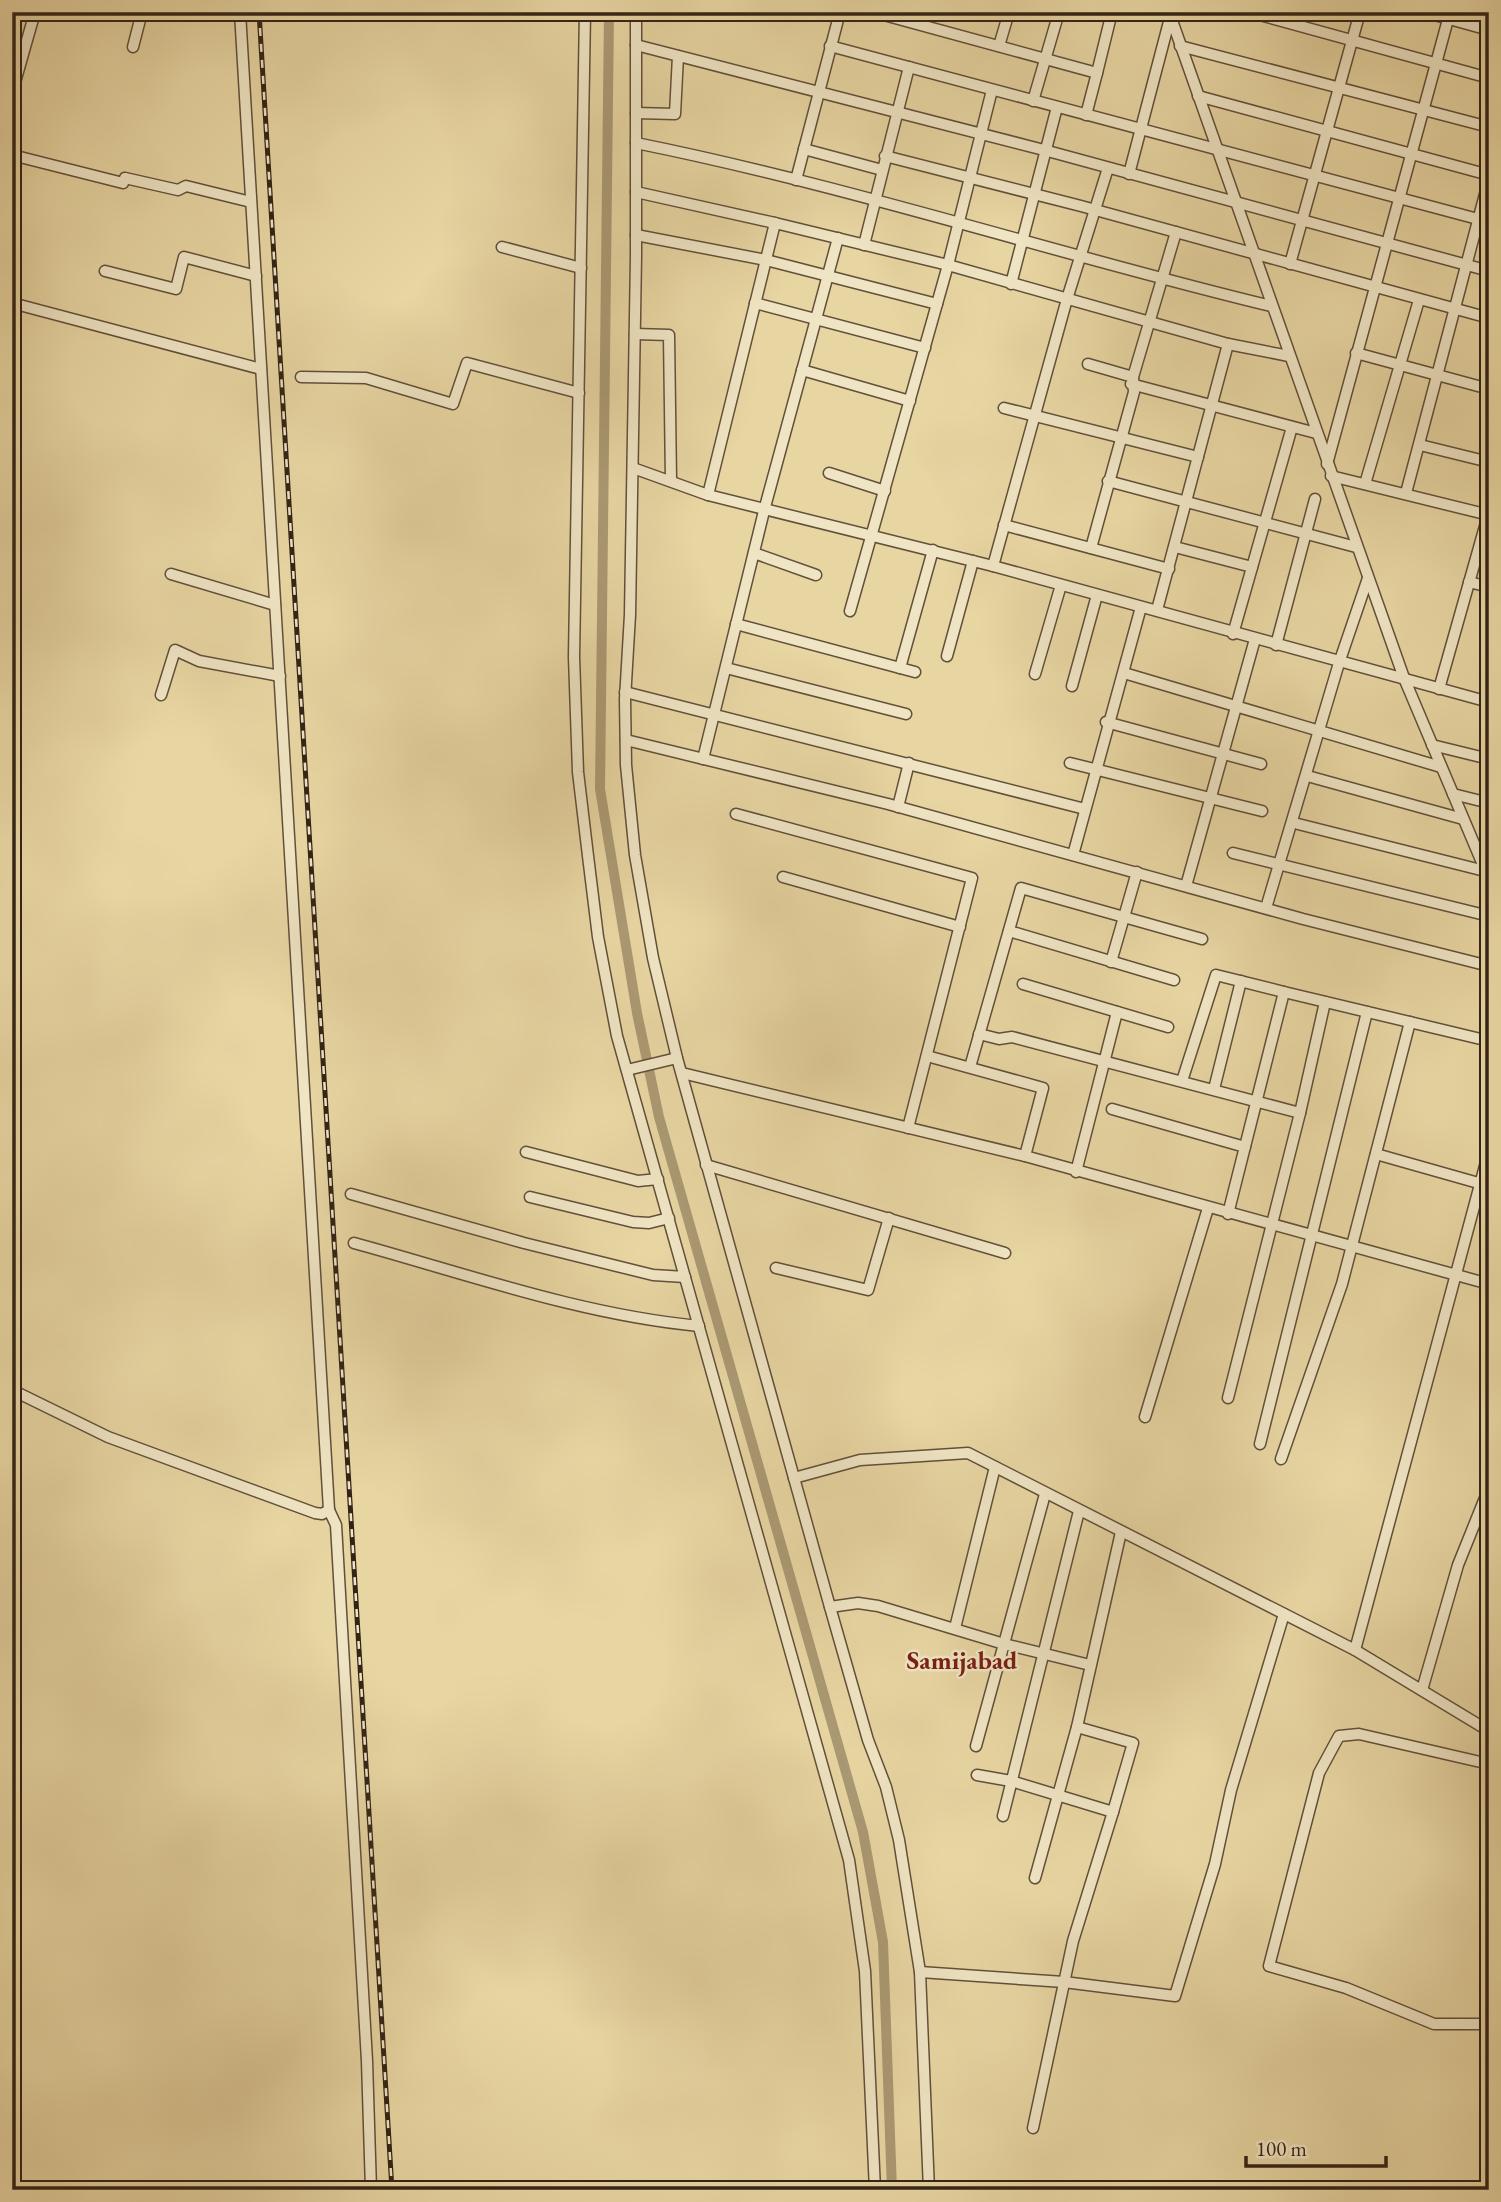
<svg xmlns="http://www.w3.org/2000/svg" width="1501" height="2202" font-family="'EB Garamond',serif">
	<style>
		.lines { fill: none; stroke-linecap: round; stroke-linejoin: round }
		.canal { stroke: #aa9973; stroke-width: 10 }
		.minor-casing { stroke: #61503a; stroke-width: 13 }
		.minor { stroke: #efe4c3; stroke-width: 10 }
		.rail-casing { stroke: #342417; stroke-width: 5 }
		.rail { stroke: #efe4c3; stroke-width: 2.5; stroke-dasharray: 8; stroke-linecap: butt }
		.labels { text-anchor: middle; stroke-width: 5; stroke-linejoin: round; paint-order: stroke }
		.neighbourhood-label { font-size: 26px; font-weight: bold; fill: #7a1f14; stroke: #efe4c3 }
	</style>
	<rect width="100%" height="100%" fill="#e7d5a2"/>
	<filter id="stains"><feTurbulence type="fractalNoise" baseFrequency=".00286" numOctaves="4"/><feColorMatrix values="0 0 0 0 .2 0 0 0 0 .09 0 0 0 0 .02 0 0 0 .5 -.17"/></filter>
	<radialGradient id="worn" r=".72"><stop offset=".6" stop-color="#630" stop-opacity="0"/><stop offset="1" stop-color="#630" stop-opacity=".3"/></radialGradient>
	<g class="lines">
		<!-- canal -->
		<polyline class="canal" points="609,12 600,789 637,1013 659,1117 863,1832 883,1942 892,2190"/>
		<!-- minor casing -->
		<g class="minor-casing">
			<g id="minor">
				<polyline points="585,12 574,657 578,772 588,856 598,937 617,1036 849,1860 865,1971 875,2190"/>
				<polyline points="636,12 636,256 630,615 625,699 626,765 635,855 653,958 677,1058 830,1607 868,1740 886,1787 899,1840 920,1972 929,2190"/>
				<polyline points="873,12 1097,73 1112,12"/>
				<polyline points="1169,12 1404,678 1489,879"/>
				<polyline points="1249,12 1489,78"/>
				<polyline points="1424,12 1489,30"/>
				<polyline points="636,45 1044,150 1489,271"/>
				<polyline points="830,46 1489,222"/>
				<polyline points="999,46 1009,12"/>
				<polyline points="1180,46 1489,127"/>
				<polyline points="133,47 142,12"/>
				<polyline points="12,93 35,12"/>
				<polyline points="1198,96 1489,175"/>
				<polyline points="1033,101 1059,12"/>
				<polyline points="636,113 675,114 678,56"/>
				<polyline points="1086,115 1097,73"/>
				<path d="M636 143C850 186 1059 255 1271 306"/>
				<polyline points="804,149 882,170"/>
				<polyline points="885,156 1081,206 1489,318"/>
				<polyline points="12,169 16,156 123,183 125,178 178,190 186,186 251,202"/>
				<polyline points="1129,174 1170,18"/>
				<polyline points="796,180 840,12"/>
				<polyline points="636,192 775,223"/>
				<polyline points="636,235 766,260 937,304"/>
				<polyline points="864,245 909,67"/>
				<polyline points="502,247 581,268"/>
				<polyline points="1290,264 1360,12"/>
				<polyline points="105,271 176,289 184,257 256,276"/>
				<polyline points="1011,284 1057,107"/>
				<polyline points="12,303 261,369"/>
				<polyline points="755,303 925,348"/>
				<polyline points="635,334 669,335 671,481"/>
				<polyline points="1356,353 1489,389"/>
				<polyline points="1088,364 1133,377"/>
				<polyline points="802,370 910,401"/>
				<polyline points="301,377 366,378 453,404 467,363 579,393"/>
				<polyline points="1131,384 1316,433"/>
				<polyline points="1004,408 1198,457"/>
				<polyline points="1420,445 1489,462"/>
				<polyline points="1327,464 1450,12"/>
				<polyline points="633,468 708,495 993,566 1489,702"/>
				<polyline points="829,473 885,491"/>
				<polyline points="1331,476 1489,515"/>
				<polyline points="1108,481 1356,547"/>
				<polyline points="1365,484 1419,300"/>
				<polyline points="1406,493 1489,179"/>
				<polyline points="708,495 775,223 948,265 1228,344 1289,356"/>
				<polyline points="1004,525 1169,569"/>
				<polyline points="1175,547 1252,567"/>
				<polyline points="1091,548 1134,392 1133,377 1176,232"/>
				<polyline points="754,553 816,575"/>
				<polyline points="993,566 1067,299 1108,168"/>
				<polyline points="171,574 275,605"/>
				<polyline points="1469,582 1489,587"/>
				<polyline points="1157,610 1228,344"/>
				<polyline points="850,611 948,265 992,90"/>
				<polyline points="736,624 915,672"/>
				<polyline points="1233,634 1292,427"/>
				<polyline points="1276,645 1315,499"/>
				<polyline points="947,656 973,561"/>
				<polyline points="726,668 906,714"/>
				<polyline points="900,668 933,550"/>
				<polyline points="1124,673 1441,767"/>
				<polyline points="1035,674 1061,585"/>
				<polyline points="1072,686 1097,595"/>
				<polyline points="1439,689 1489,512"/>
				<polyline points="625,692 1085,809"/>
				<polyline points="161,695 175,650 199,661 280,676"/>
				<polyline points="1106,722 1261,764"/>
				<polyline points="626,740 888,804 1303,919 1489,966"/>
				<polyline points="1432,745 1489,759"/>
				<polyline points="703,759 765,507 838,238"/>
				<polyline points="1070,763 1262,811"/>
				<polyline points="1311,777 1463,819"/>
				<polyline points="1453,794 1489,803"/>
				<polyline points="898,807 909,763"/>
				<polyline points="736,814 972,878 908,1128"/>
				<polyline points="1298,824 1485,871"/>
				<polyline points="1233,853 1489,916"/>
				<polyline points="1073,855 1141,607"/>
				<polyline points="783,877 960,927"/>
				<polyline points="1186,886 1255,639"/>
				<polyline points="1266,908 1339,663 1368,578"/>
				<polyline points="1009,931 1174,980"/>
				<polyline points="1111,962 1137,872"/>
				<polyline points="1023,984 1168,1027"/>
				<polyline points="1284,992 1489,1041"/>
				<polyline points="979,1034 999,1039 1012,1037 1300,1113 1228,1398"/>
				<polyline points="927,1056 1043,1088 1025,1156"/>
				<polyline points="970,1067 1021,888 1202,939"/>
				<polyline points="627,1070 677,1058"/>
				<polyline points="682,1073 1025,1156 1489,1284"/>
				<polyline points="1182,1081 1216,975 1284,992 1228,1214"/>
				<polyline points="1214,1089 1241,981"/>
				<polyline points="1112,1109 1245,1147"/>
				<polyline points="1300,1113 1325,1002"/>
				<polyline points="526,1152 638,1181 658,1179"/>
				<polyline points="1376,1154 1489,1186"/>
				<polyline points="706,1165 1005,1253"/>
				<polyline points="1076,1172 1117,1012"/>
				<polyline points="351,1194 524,1243 653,1275 685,1277"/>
				<polyline points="530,1197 633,1222 649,1223 669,1218"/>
				<path d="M354 1243C467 1274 582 1315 699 1326"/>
				<polyline points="776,1268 868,1290 889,1218"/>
				<polyline points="12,1390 108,1437 315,1513 322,1514 329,1510 240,12"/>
				<polyline points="1145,1417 1208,1208"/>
				<polyline points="1260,1444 1367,1012"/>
				<polyline points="1281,1459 1342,1284 1410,1022"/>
				<polyline points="794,1478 860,1460 968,1453 1355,1650 1489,1151"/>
				<polyline points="329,1510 336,1525 367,2061 371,2190"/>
				<polyline points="830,1607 858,1603 878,1606 1004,1644 1090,1665"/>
				<polyline points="955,1628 995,1467"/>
				<polyline points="1355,1650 1489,1731"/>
				<polyline points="1422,1690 1458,1565 1489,1488"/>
				<polyline points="976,1746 1045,1494"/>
				<polyline points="1489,1764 1359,1734 1339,1736 1319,1773 1269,1966 1346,1988 1434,2024 1489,2024"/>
				<polyline points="977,1775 1011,1781 1113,1812 1133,1743 1077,1727"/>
				<polyline points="1003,1816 1079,1511"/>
				<polyline points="1035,1878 1077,1727 1121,1532"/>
				<polyline points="920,1972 1064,1982 1175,1996 1215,1864 1231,1790 1284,1614"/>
				<polyline points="1033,2128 1073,1941 1113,1812"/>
			</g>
		</g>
		<!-- minor -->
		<use href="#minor" class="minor"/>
		<!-- rail casing -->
		<g class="rail-casing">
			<polyline id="rail" points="259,12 392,2190"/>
		</g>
		<!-- rail -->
		<use href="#rail" class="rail"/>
	</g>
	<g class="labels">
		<!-- neighbourhood labels -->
		<g class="neighbourhood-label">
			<text x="962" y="1669">Samijabad</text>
		</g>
	</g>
	<!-- margin -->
	<rect width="1501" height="2202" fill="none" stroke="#e7d5a2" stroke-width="42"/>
	<rect x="14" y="14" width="1473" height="2174" fill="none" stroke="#342417" stroke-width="3.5"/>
	<rect x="21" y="21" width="1459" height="2160" fill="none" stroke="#342417" stroke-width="2"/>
	<!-- scale -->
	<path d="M1246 2156v10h140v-10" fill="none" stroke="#342417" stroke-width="3.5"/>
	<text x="1256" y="2156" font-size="21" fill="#342417" stroke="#efe4c3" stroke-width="5" paint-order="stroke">100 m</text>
	<rect width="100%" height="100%" filter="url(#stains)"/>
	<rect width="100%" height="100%" fill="url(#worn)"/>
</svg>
